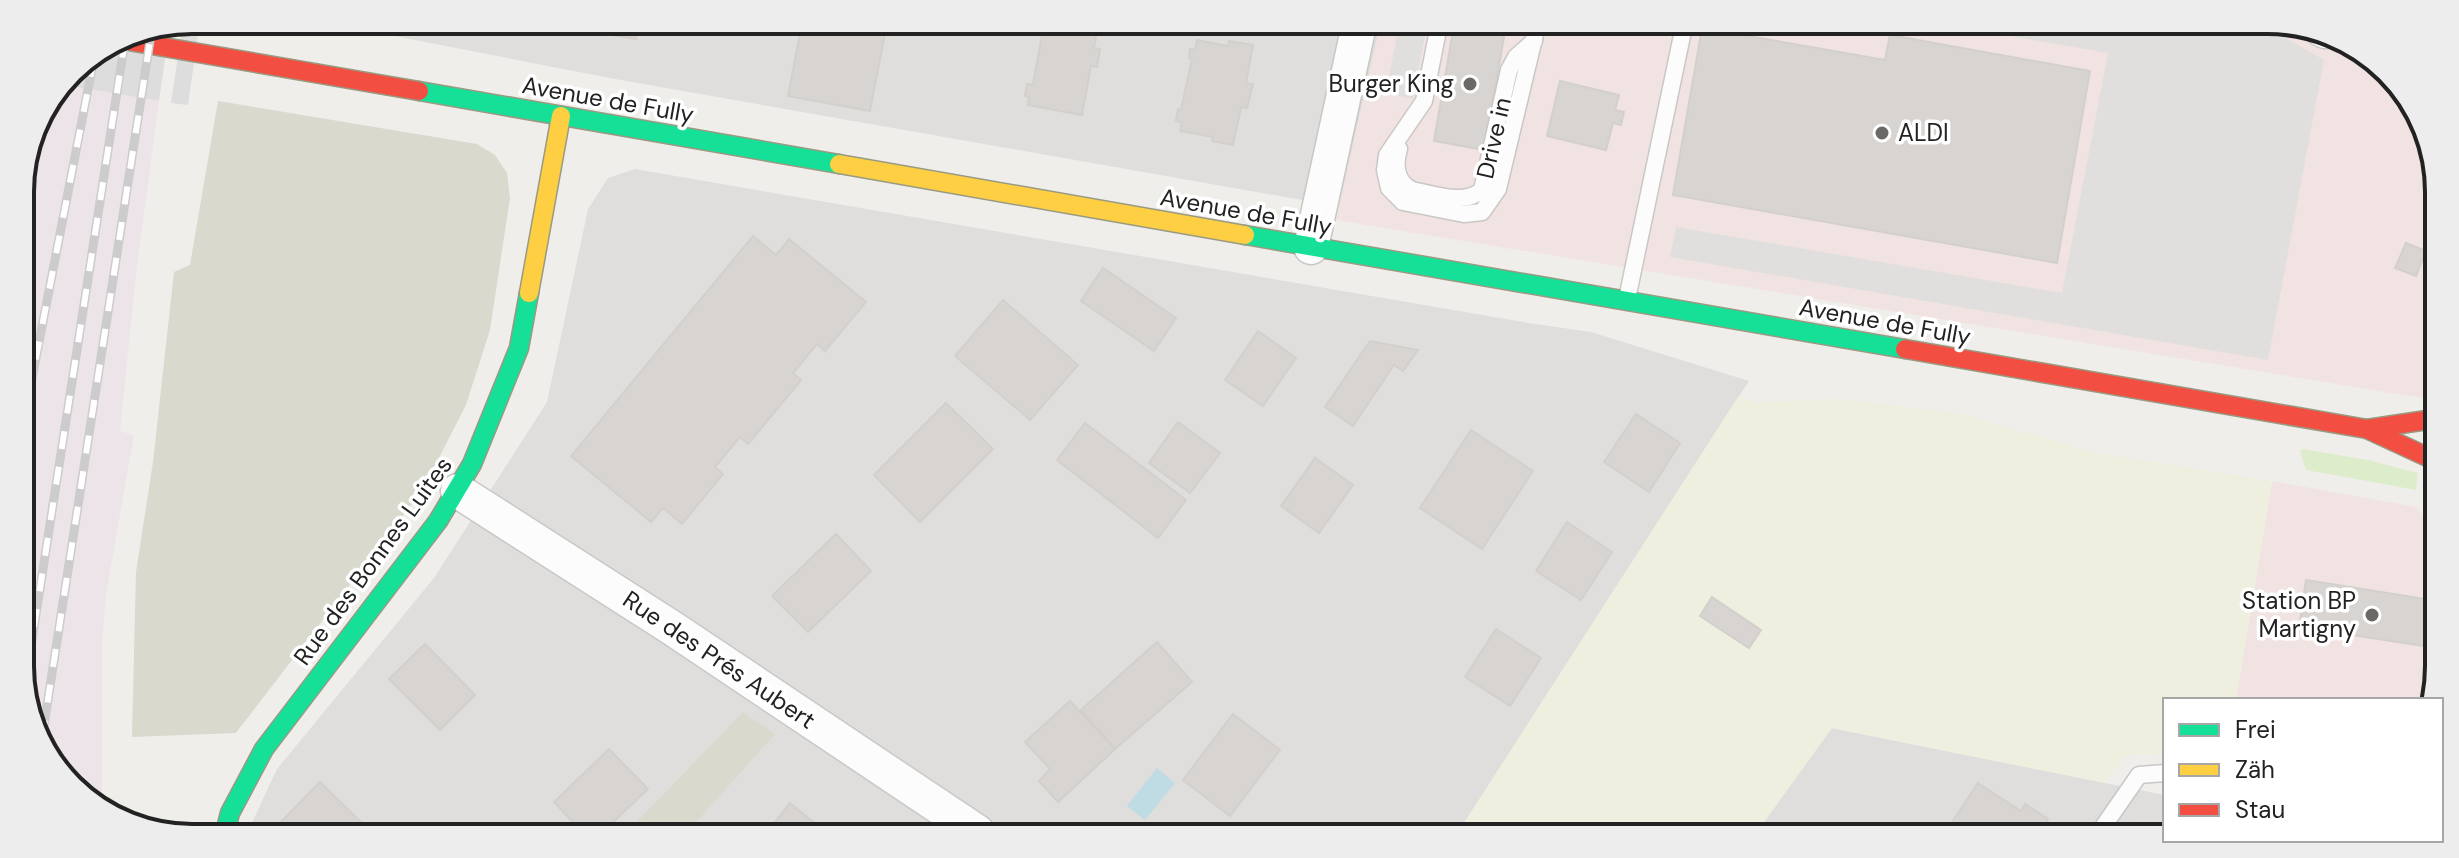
<svg xmlns="http://www.w3.org/2000/svg" width="2459" height="858" font-family="'DM Sans',sans-serif">
	<style>
		.residential { fill: #dfdedc }
		.commercial { fill: #f1e3e1 }
		.industrial { fill: #ede4e9 }
		.construction { fill: #d9d9cd }
		.farmland { fill: #efefdf }
		.grass { fill: #ddeccb }
		.parking { fill: #e0dfde }
		.water { fill: #bfdbe3 }
		.pier { fill: #dedddd }
		.building { fill: #d7d4d2; stroke: #d3d0cc; stroke-width: 2 }
		.lines { fill: none; stroke-linecap: round; stroke-linejoin: round }
		.lane-casing { stroke: #c9c8c7; stroke-width: 19 }
		.street-casing { stroke: #c9c8c7; stroke-width: 37 }
		.fast-casing { stroke: #999a82; stroke-width: 21 }
		.slow-casing { stroke: #999a82; stroke-width: 21 }
		.jam-casing { stroke: #999a82; stroke-width: 21 }
		.lane { stroke: #fdfcfc; stroke-width: 16 }
		.street { stroke: #fdfcfc; stroke-width: 34 }
		.fast { stroke: #16e098; stroke-width: 18 }
		.slow { stroke: #ffcf43; stroke-width: 18 }
		.jam { stroke: #f24e42; stroke-width: 18 }
		.rail-casing { stroke: #ccc; stroke-width: 9 }
		.rail { stroke: #fff; stroke-width: 6; stroke-dasharray: 18; stroke-linecap: butt }
		.poi-dot { fill: #6a6968; stroke: #fff; stroke-width: 3 }
		.labels { text-anchor: middle; stroke-width: 7; stroke-linejoin: round; paint-order: stroke }
		.poi-label { font-size: 24px; fill: #222; stroke: #fff; text-anchor: end }
		.street-label { font-size: 24px; fill: #222; stroke: #fff }
		.rim { fill: none; stroke: #222; stroke-width: 4 }
	</style>
	<rect width="100%" height="100%" fill="#f0eeeb"/>
	<!-- residential -->
	<g class="residential">
		<polygon points="317,21 1652,26 1609,254 615,79"/>
		<polygon points="67,77 64,101 21,263 20,180 38,116"/>
		<polygon points="635,169 1529,323 1591,332 1749,381 1457,834 249,829 277,769 434,578 547,402 588,209 608,178"/>
		<polygon points="1831,728 2165,795 2165,837 1754,836"/>
	</g>
	<!-- commercial -->
	<g class="commercial">
		<polygon points="1380,25 2322,29 2397,79 2437,169 2434,400 1336,220"/>
		<polygon points="2272,481 2416,507 2433,527 2430,700 2236,700"/>
	</g>
	<!-- industrial -->
	<polygon class="industrial" points="70,86 159,101 136,274 120,431 134,435 106,594 102,643 102,805 62,779 23,699 21,217 35,157"/>
	<!-- construction -->
	<g class="construction">
		<polygon points="218,101 477,144 495,155 507,173 510,198 490,330 466,405 422,491 236,733 132,737 136,572 153,462 174,272 190,265"/>
		<polygon points="743,712 775,734 688,831 628,831"/>
	</g>
	<!-- farmland -->
	<polygon class="farmland" points="1738,397 1755,402 1841,399 1962,414 2096,453 2272,481 2236,700 2165,700 2165,755 2134,754 2122,759 2105,783 1832,728 1754,836 1457,834"/>
	<!-- grass -->
	<polygon class="grass" points="2303,449 2368,460 2418,473 2416,490 2306,470 2300,451"/>
	<!-- parking -->
	<g class="parking">
		<polygon points="1399,25 1427,25 1413,99 1386,93"/>
		<polygon points="1958,27 2270,29 2324,60 2268,360 1670,257 1676,227 2062,293 2108,53"/>
		<polygon points="2143,808 2165,824 2156,837 2124,837"/>
	</g>
	<!-- water -->
	<polygon class="water" points="1157,768 1175,783 1145,820 1127,806"/>
	<!-- pier -->
	<g class="pier">
		<polygon points="200,20 188,105 171,103 183,22"/>
		<polygon points="170,24 159,101 70,86 72,71 78,63 127,33"/>
	</g>
	<!-- building -->
	<g class="building">
		<polygon points="529,21 639,22 636,39"/>
		<polygon points="802,23 887,23 870,111 788,96"/>
		<polygon points="1044,24 1098,24 1094,48 1100,49 1097,67 1091,66 1082,115 1028,105 1029,97 1025,96 1027,84 1033,85"/>
		<polygon points="1454,25 1506,26 1484,150 1434,141"/>
		<polygon points="1702,28 1885,60 1890,35 2090,71 2057,263 1673,195"/>
		<polygon points="1197,40 1228,46 1229,41 1253,45 1246,83 1253,84 1247,108 1241,107 1233,145 1212,141 1213,137 1180,131 1182,122 1176,121 1178,109 1181,110 1192,59 1189,58 1190,49 1195,50"/>
		<polygon points="1560,81 1619,95 1615,110 1624,112 1621,125 1613,123 1606,150 1547,136"/>
		<polygon points="30,143 41,146 35,157 21,217 20,180"/>
		<polygon points="753,236 776,255 789,239 866,302 825,351 817,344 793,373 801,380 748,444 740,437 715,467 723,474 682,524 663,508 651,522 571,456"/>
		<polygon points="2406,243 2426,251 2416,276 2395,268"/>
		<polygon points="1103,268 1176,318 1154,351 1081,301"/>
		<polygon points="1003,300 1078,365 1030,420 955,356"/>
		<polygon points="1258,331 1296,358 1263,406 1225,380"/>
		<polygon points="1370,341 1418,350 1403,371 1394,365 1353,426 1325,407"/>
		<polygon points="946,403 993,449 920,522 874,475"/>
		<polygon points="1636,414 1680,443 1649,492 1604,462"/>
		<polygon points="1178,422 1220,453 1190,493 1149,463"/>
		<polygon points="1085,423 1186,500 1158,538 1057,460"/>
		<polygon points="1471,430 1533,471 1482,549 1420,508"/>
		<polygon points="1315,458 1353,485 1319,533 1281,506"/>
		<polygon points="1567,522 1612,552 1581,600 1536,571"/>
		<polygon points="836,534 871,571 808,632 772,596"/>
		<polygon points="2306,580 2432,600 2431,647 2299,627"/>
		<polygon points="1712,597 1761,630 1749,648 1700,616"/>
		<polygon points="1496,629 1541,658 1510,706 1465,677"/>
		<polygon points="1157,642 1192,682 1115,749 1081,710"/>
		<polygon points="425,644 475,695 440,730 389,679"/>
		<polygon points="1070,701 1115,749 1058,802 1039,781 1050,769 1025,742"/>
		<polygon points="1233,714 1280,750 1230,816 1183,780"/>
		<polygon points="609,749 648,789 604,831 581,831 554,802"/>
		<polygon points="320,782 362,823 356,830 273,830"/>
		<polygon points="1978,783 2021,811 2025,804 2048,819 2043,826 2048,829 2043,837 1943,836"/>
		<polygon points="790,803 826,832 767,832"/>
	</g>
	<g class="lines">
		<!-- lane casing -->
		<g class="lane-casing">
			<g id="lane">
				<polyline points="1439,25 1424,101 1387,155 1385,170 1389,188 1403,202 1464,214 1482,212 1498,189 1537,26"/>
				<path d="M1399 149C1394 165 1396 182 1412 190 1434 194 1464 206 1482 190L1509 70 1516 57 1534 41"/>
				<polyline points="1627,299 1684,26"/>
				<polyline points="2096,837 2139,775 2165,773"/>
			</g>
		</g>
		<!-- street casing -->
		<g class="street-casing">
			<g id="street">
				<polyline points="2321,29 2325,31"/>
				<polyline points="1311,247 1359,25"/>
				<polyline points="458,491 672,628 977,832"/>
			</g>
		</g>
		<!-- fast casing -->
		<g class="fast-casing">
			<g id="fast">
				<polyline points="419,91 839,164"/>
				<polyline points="1245,235 1905,349"/>
				<polyline points="226,829 230,813 264,749 438,521 472,464 519,348 529,293"/>
			</g>
		</g>
		<!-- slow casing -->
		<g class="slow-casing">
			<g id="slow">
				<polyline points="839,164 1245,235"/>
				<polyline points="529,293 561,116"/>
			</g>
		</g>
		<!-- jam casing -->
		<g class="jam-casing">
			<g id="jam">
				<polyline points="117,39 419,91"/>
				<polyline points="1905,349 2367,429 2434,460"/>
				<polyline points="2367,429 2434,419"/>
			</g>
		</g>
		<!-- lane -->
		<use href="#lane" class="lane"/>
		<!-- street -->
		<use href="#street" class="street"/>
		<!-- fast -->
		<use href="#fast" class="fast"/>
		<!-- slow -->
		<use href="#slow" class="slow"/>
		<!-- jam -->
		<use href="#jam" class="jam"/>
		<!-- rail casing -->
		<g class="rail-casing">
			<g id="rail">
				<polyline points="22,430 95,53"/>
				<polyline points="23,698 126,34"/>
				<polyline points="42,738 152,28"/>
			</g>
		</g>
		<!-- rail -->
		<use href="#rail" class="rail"/>
	</g>
	<!-- markers -->
	<g class="poi-dot">
		<circle cx="1470" cy="84" r="8"/>
		<circle cx="1882" cy="133" r="8"/>
		<circle cx="2372" cy="615" r="8"/>
	</g>
	<g class="labels">
		<!-- poi labels -->
		<g class="poi-label">
			<text x="1454" y="92">Burger King</text>
			<text x="1898" y="141" text-anchor="start">ALDI</text>
			<text x="2356" y="609">Station BP<tspan x="2356" dy="28">Martigny</tspan></text>
		</g>
		<!-- street labels -->
		<g class="street-label">
			<text transform="translate(608 100) rotate(10)" y="8">Avenue de Fully</text>
			<text transform="translate(1494 138) rotate(-77)" y="8">Drive in</text>
			<text transform="translate(1246 212) rotate(10)" y="8">Avenue de Fully</text>
			<text transform="translate(1885 322) rotate(10)" y="8">Avenue de Fully</text>
			<text transform="translate(373 561) rotate(-54)" y="8">Rue des Bonnes Luites</text>
			<text transform="translate(719 660) rotate(34)" y="8">Rue des Prés Aubert</text>
		</g>
	</g>
	<!-- crop -->
	<path d="M0 0H2459V858H0ZM192 34H2267A158 158 0 0 1 2425 192V666A158 158 0 0 1 2267 824H192A158 158 0 0 1 34 666V192A158 158 0 0 1 192 34Z" fill="#ededed" fill-rule="evenodd"/>
	<path class="rim" d="M192 34H2267A158 158 0 0 1 2425 192V666A158 158 0 0 1 2267 824H192A158 158 0 0 1 34 666V192A158 158 0 0 1 192 34Z"/>
	<!-- legend -->
	<rect x="2163" y="698" width="280" height="144" fill="#ffffff" stroke="#a7a7a7" stroke-width="2"/>
	<rect x="2179" y="724" width="40" height="12" fill="#16e098" stroke="#a7a7a7" stroke-width="2"/>
	<text x="2235" y="738" font-size="24" fill="#222222">Frei</text>
	<rect x="2179" y="764" width="40" height="12" fill="#ffcf43" stroke="#a7a7a7" stroke-width="2"/>
	<text x="2235" y="778" font-size="24" fill="#222222">Zäh</text>
	<rect x="2179" y="804" width="40" height="12" fill="#f24e42" stroke="#a7a7a7" stroke-width="2"/>
	<text x="2235" y="818" font-size="24" fill="#222222">Stau</text>
</svg>
